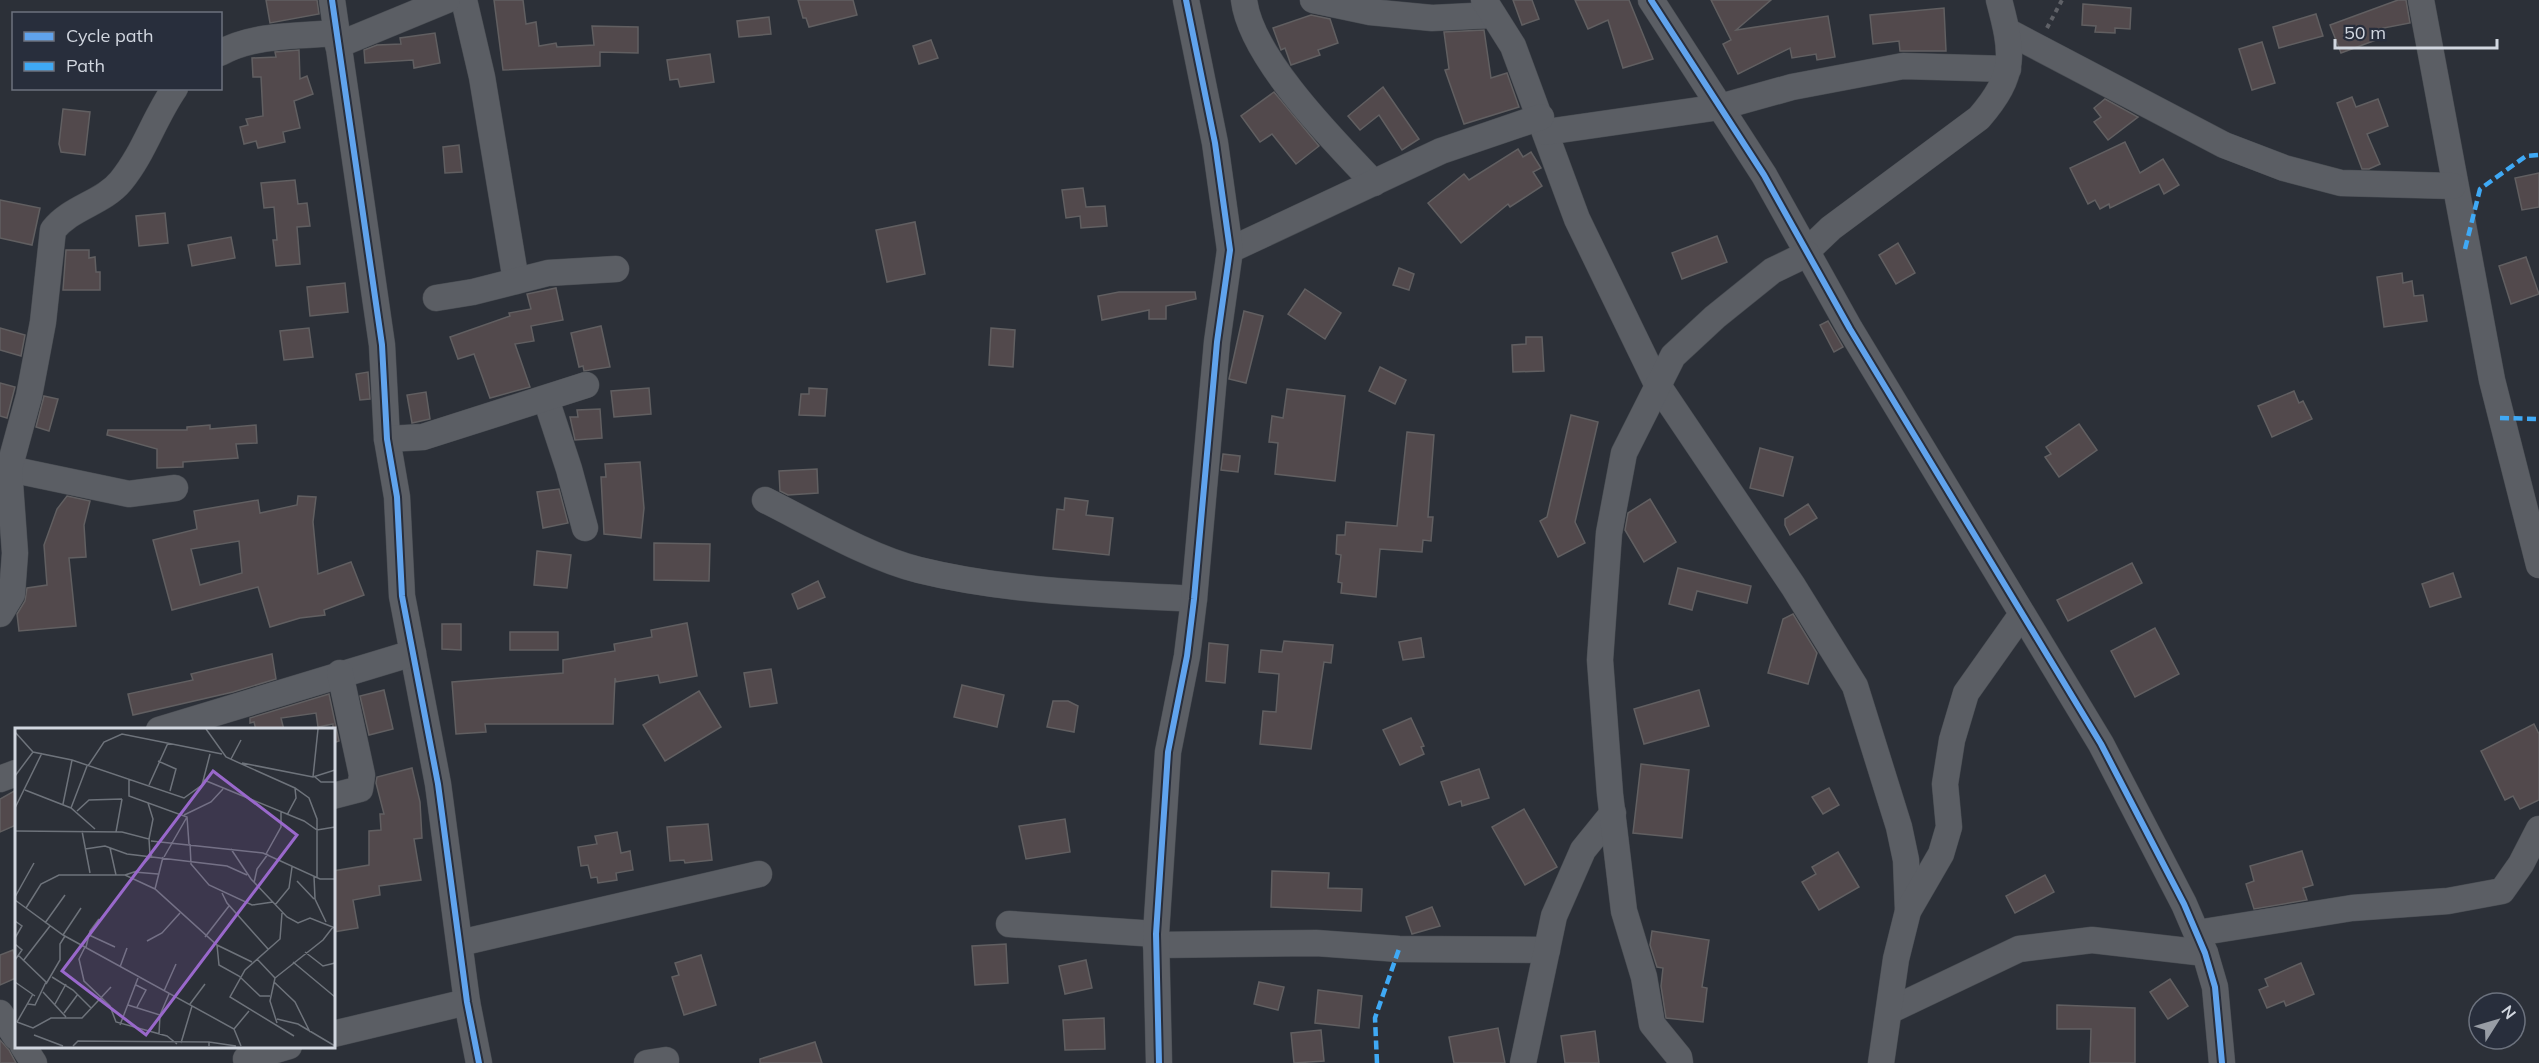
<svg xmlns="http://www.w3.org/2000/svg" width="2539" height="1063" font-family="Mulish,sans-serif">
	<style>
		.building { fill: #52494c; stroke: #615f61; stroke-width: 1.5; fill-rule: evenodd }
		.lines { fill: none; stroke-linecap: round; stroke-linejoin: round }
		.minor-casing { stroke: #474b51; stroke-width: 27 }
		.path { stroke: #5f6167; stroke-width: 4; stroke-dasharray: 4.5 4.5; stroke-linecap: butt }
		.minor { stroke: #5b5e64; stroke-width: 26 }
		.quiet { stroke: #3fa9f5; stroke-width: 4.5; stroke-dasharray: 9 4.5; stroke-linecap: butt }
		.cycleway-casing { stroke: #282e3c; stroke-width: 10 }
		.cycleway { stroke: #60a3ed; stroke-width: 6 }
		.inset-road { fill: none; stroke: #6e737b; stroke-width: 1.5 }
		.view { fill: #9968cb; fill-opacity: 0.15; stroke: #9968cb; stroke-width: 3 }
		.inset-edge { fill: none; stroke: #d2d7e0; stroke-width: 3 }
	</style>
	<rect width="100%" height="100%" fill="#2c3038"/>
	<!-- building -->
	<g class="building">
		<polygon points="266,0 317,0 319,14 270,23"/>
		<polygon points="494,0 523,0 526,24 536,22 539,46 556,43 557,47 594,45 592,26 638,27 638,53 600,52 600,66 503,70"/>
		<polygon points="798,0 853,0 857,15 809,27 806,18 803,18"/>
		<polygon points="1513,0 1532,0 1539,19 1522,25"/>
		<polygon points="1575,0 1629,0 1653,59 1623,68 1608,20 1588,29"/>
		<polygon points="1711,0 1771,0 1736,30 1828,16 1835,57 1817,60 1816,54 1792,58 1790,48 1738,74 1723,44 1731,40"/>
		<polygon points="2398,0 2406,0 2410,23 2373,30 2376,40 2341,53 2330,25"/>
		<polygon points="2083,4 2131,8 2130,29 2115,28 2115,33 2095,32 2096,26 2082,25"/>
		<polygon points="1944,8 1946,51 1900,51 1899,41 1873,44 1870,15"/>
		<polygon points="2316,14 2323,36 2279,48 2273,27"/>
		<polygon points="1311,15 1330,19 1338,43 1318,50 1320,55 1291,65 1285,48 1281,50 1273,28"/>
		<polygon points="769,17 771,34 739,37 737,21"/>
		<polygon points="1484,30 1491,78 1507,73 1519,107 1464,124 1445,70 1449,69 1444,32"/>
		<polygon points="435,33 440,63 414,68 413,60 365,63 364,50 377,45 401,44 400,38"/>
		<polygon points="931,40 938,58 919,64 913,46"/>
		<polygon points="2262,42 2275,83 2252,90 2239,49"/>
		<polygon points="299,50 300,79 307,76 313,94 294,101 300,128 283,132 285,142 258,148 256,141 244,144 240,127 248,125 246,119 263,116 261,77 253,77 252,58 276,57 275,52"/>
		<polygon points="710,54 714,82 680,87 678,79 670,80 667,60"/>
		<polygon points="1383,87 1419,139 1402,150 1379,115 1360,130 1348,116"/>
		<polygon points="1274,92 1319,146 1296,164 1272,134 1260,142 1241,116"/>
		<polygon points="2352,97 2356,107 2378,99 2388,126 2367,134 2380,164 2369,169 2362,169 2337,103"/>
		<polygon points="2105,99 2138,117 2108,140 2094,122 2101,117 2094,108"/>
		<polygon points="63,109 90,112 85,155 61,152 59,144"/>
		<polygon points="2125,142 2140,173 2163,159 2179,185 2164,194 2159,184 2110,208 2109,204 2100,209 2095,200 2088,204 2070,168"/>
		<polygon points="459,145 462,172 445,173 443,147"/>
		<polygon points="1518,149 1523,157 1531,152 1541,168 1533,172 1542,186 1510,207 1508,204 1461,243 1428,203 1464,174 1469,180"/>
		<polygon points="2539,173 2539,207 2522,210 2515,178"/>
		<polygon points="295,180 298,204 307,203 310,226 297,227 300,264 276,266 273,240 277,240 274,207 264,208 261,183"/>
		<polygon points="1083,188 1086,207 1105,206 1107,226 1081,228 1080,216 1066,218 1062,190"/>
		<polygon points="0,200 40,208 32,245 0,238"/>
		<polygon points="165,213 168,243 139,246 136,216"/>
		<polygon points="915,222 925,274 887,282 876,230"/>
		<polygon points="1717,236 1727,262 1682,279 1672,253"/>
		<polygon points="231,237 235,258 192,266 188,245"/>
		<polygon points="1898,243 1915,273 1896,284 1879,255"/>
		<polygon points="66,250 89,250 89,258 95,257 96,272 100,272 100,290 63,290"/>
		<polygon points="2526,257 2539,294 2511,304 2499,266"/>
		<polygon points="1399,268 1414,274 1409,290 1393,285"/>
		<polygon points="2402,273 2403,283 2412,281 2414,296 2423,295 2427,321 2384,327 2377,277"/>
		<polygon points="345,283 348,312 310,316 307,287"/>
		<polygon points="556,288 563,320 531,326 534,341 515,344 530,387 490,398 474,354 458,359 450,337 510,316 509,313 531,309 527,294"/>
		<polygon points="1305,289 1341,313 1325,339 1288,314"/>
		<polygon points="1119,292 1195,292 1196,299 1166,306 1166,319 1149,319 1149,310 1102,320 1098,296"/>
		<polygon points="1244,311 1263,316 1246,383 1229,379"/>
		<polygon points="1828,321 1843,347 1834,352 1820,325"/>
		<polygon points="601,326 610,367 584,371 583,366 579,367 571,333"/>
		<polygon points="0,328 25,335 21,356 0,350"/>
		<polygon points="309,328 313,357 284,360 280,331"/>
		<polygon points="991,328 1015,330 1013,367 989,365"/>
		<polygon points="1526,337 1542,337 1544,371 1513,372 1512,345 1526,344"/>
		<polygon points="1380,367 1406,380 1395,404 1369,391"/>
		<polygon points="368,372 370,399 360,400 356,374"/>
		<polygon points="0,383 15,387 7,418 0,416"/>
		<polygon points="649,388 651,414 614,417 611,391"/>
		<polygon points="809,388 827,389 825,416 799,415 801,394 809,394"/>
		<polygon points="1287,389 1345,396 1335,481 1275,474 1278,443 1269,442 1272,416 1283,418"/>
		<polygon points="2294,391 2299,403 2303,401 2312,419 2272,437 2258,406"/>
		<polygon points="426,392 430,419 412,423 407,395"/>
		<polygon points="44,396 58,399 49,431 36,427"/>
		<polygon points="600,409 602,438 575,440 570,417 578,417 577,410"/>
		<polygon points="1571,415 1598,422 1575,522 1585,543 1558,557 1540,521 1547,517"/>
		<polygon points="2079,424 2097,450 2059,477 2045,457 2051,454 2046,447"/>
		<polygon points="210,425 210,429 256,425 257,443 236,444 238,458 183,462 183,467 157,468 157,449 107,435 108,430 187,430 187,427"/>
		<polygon points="1407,432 1434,435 1428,517 1433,517 1431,541 1423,540 1422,552 1380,549 1376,597 1341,593 1342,583 1338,582 1341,555 1336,554 1337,535 1345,535 1346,522 1397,526"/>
		<polygon points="1760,448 1793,457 1783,496 1750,488"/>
		<polygon points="1223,454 1240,456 1238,472 1221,470"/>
		<polygon points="640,462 644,508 641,538 604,534 601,477 606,477 605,464"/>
		<polygon points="817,469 818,493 788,495 780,491 779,471"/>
		<polygon points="559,489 568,523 543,528 537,492"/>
		<polygon points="67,496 90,501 84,525 86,557 69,558 76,626 19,631 17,614 25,601 27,588 47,585 44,545 57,509"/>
		<path d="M298 496 316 497 313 522 318 574 351 562 364 595 324 610 325 615 300 618 270 627 258 587 172 610 153 540 197 529 194 511 258 500 260 513 297 505ZM239 541 242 573 200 585 191 549Z"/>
		<polygon points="1065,498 1088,501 1086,515 1113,518 1109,555 1053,549 1057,509 1064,510"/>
		<polygon points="1650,499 1676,542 1644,562 1625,530 1628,513"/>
		<polygon points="1808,504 1817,518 1790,535 1785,525 1785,519"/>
		<polygon points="654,543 710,544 709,581 654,580"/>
		<polygon points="537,551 571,555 567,588 534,585"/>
		<polygon points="2132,563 2142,583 2068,621 2057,600"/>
		<polygon points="1678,568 1751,586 1747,603 1697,591 1692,610 1669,604"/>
		<polygon points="2453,573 2461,597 2430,607 2422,584"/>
		<polygon points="818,581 825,597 798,609 792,594"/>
		<polygon points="1793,614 1817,653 1808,684 1768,673 1783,619"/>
		<polygon points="687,623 697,676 660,683 658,675 616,682 615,678 613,724 485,724 486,732 456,734 452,682 563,673 563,660 615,651 614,644 652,637 651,630"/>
		<polygon points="442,624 461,624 461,650 442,649"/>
		<polygon points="2155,628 2179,674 2135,697 2111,651"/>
		<rect x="510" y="632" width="48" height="18"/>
		<polygon points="1421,638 1424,657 1403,660 1399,642"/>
		<polygon points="1284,641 1333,645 1331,663 1324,662 1311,749 1260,744 1263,711 1276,712 1279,674 1259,672 1261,650 1282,652"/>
		<polygon points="1209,643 1228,645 1225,683 1206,681"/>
		<polygon points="272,654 276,679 233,692 133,715 128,694 193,680 191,674"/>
		<polygon points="771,669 777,703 750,707 744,673"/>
		<polygon points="962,685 1004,695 997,727 954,717"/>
		<polygon points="384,690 393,729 369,735 360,696"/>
		<polygon points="1699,690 1709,726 1644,744 1634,709"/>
		<polygon points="699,691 721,727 665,761 643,725"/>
		<polygon points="329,694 339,741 333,743 333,724 318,727 316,713 281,718 284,730 256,730 254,722 250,723 250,718"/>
		<polygon points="1053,701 1068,701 1078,706 1074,732 1047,727"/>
		<polygon points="1411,718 1424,746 1421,747 1424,754 1400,765 1383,730"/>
		<polygon points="2534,724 2539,734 2539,800 2520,809 2513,796 2505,800 2481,751"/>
		<polygon points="1641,764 1689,770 1682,838 1633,833"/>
		<polygon points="412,768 420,802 422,838 414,839 421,880 379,886 380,895 353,900 358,928 333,932 333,871 369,865 369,831 381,830 380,814 384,814 376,783 377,777"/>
		<polygon points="1479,769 1489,798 1462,806 1461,801 1449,805 1441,782"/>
		<polygon points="1829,788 1839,805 1823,814 1812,797"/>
		<polygon points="16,790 16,825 0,832 0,799"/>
		<polygon points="1524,809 1557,867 1525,885 1492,827"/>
		<polygon points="1065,819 1070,852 1026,859 1019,826"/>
		<polygon points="708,824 712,860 685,863 684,860 670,861 667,827"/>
		<polygon points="617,832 621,853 630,851 633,870 616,873 617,880 598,883 597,877 591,878 588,865 581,866 578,847 597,844 595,836"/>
		<polygon points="2302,851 2313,885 2303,888 2307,900 2254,909 2246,884 2254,881 2250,866"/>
		<polygon points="1838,852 1859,887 1819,910 1802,882 1816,874 1812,867"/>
		<polygon points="1272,871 1329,873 1328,888 1362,889 1361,911 1271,907"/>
		<polygon points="2045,875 2054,892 2015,913 2006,896"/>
		<polygon points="1432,907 1440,926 1412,934 1406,917"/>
		<polygon points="1652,931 1709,940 1702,987 1707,988 1703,1022 1666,1018 1661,986 1663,968 1657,967 1650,945"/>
		<polygon points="1006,944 1008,983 975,985 972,946"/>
		<polygon points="13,950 16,959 16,978 0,985 0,955"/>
		<polygon points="701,955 716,1005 684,1015 672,977 679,975 675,963"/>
		<polygon points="1086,960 1092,988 1065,994 1059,966"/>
		<polygon points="2301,963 2314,994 2286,1006 2284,1001 2267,1008 2259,990 2268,986 2265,979"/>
		<polygon points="2170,979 2188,1006 2168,1019 2150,992"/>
		<polygon points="1259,982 1284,987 1278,1010 1254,1004"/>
		<polygon points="1318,990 1362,996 1359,1028 1315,1023"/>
		<polygon points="2057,1005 2135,1008 2135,1063 2090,1063 2091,1029 2057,1029"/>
		<polygon points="1104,1018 1105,1049 1065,1050 1063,1020"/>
		<polygon points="1498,1028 1505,1063 1454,1063 1449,1037"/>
		<polygon points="1321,1030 1324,1061 1294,1063 1291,1033"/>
		<polygon points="1595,1031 1599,1063 1565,1063 1561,1036"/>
		<polygon points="0,1040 9,1050 16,1063 0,1063"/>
		<polygon points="815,1042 822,1063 760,1063 760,1059"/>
	</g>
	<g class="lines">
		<!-- minor casing -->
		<g class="minor-casing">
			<g id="minor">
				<polyline points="332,0 382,345 387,439 397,497 402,596 438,784 467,1002 479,1063"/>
				<polyline points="464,0 482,77 516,281"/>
				<path d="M1244 0C1251 58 1334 141 1374 183"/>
				<polyline points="1313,0 1370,12 1432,18 1493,15"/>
				<polyline points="1484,0 1513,46 1577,219 1657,384 1793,586 1855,686 1899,827 1906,860 1908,911"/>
				<polyline points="1651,0 1764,175 1850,329 2101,744 2184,904 2205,953 2215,987 2222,1063"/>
				<polyline points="2421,0 2492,380 2539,565"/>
				<polyline points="2007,31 2224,145 2284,168 2341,183 2453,186"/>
				<polyline points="338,45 447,0"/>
				<path d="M220 53C254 34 299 36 337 33"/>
				<polyline points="1546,132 1720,107 1792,87 1903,66 2008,69"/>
				<polyline points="1230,250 1441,151 1541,117"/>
				<path d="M1806 252 1831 228 1979 118C2017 74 2013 53 1999 0"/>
				<polyline points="436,298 473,292 548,273 616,269"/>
				<polyline points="546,399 569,469 585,528"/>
				<polyline points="387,439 423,437 586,385"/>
				<polyline points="0,467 129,494 175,488"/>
				<path d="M765 500C811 523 870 558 919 570 1008 592 1103 594 1194 599"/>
				<path d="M0 614 12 594 15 553 9 469 29 396 43 322 53 230C71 207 103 203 121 181 144 153 154 118 175 88"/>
				<polyline points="159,730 413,653"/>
				<polyline points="0,779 16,773"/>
				<polyline points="333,796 360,789 362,775 340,673"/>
				<polyline points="1009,924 1156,934"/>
				<polyline points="2197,933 2352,908 2448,901 2502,891 2521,864 2539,829"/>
				<polyline points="460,943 759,874"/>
				<polyline points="1156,945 1316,943 1399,949 1547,950"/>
				<polyline points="1889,1011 2019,949 2092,940 2205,953"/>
				<polyline points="0,1013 16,1037"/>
				<polyline points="333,1034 467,1002"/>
				<polyline points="23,1046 34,1063"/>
				<polyline points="246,1059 289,1046"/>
				<polyline points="647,1063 666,1060"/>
				<polyline points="1159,1063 1156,934 1168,752 1187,656 1194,599 1217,342 1230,250 1215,143 1186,0"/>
				<polyline points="1523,1063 1554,916 1583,850 1613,813"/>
				<polyline points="1680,1063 1679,1057 1652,1024 1644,977 1624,911 1610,794 1600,660 1609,533 1624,453 1673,356 1715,317 1772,271 1807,254"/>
				<polyline points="1881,1063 1896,959 1908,911 1941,854 1949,827 1945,784 1952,740 1966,693 2022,614"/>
			</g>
		</g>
		<!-- path -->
		<polyline class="path" points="2047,28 2062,0"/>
		<!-- minor -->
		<use href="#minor" class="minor"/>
		<!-- quiet -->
		<g class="quiet">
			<polyline points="2465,249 2480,189 2526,156 2539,155"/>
			<polyline points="2500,418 2539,419"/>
			<polyline points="1377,1063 1375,1018 1399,949"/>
		</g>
		<!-- cycleway casing -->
		<g class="cycleway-casing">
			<g id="cycleway">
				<polyline points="332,0 382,345 387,439 397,497 402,596 438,784 467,1002 479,1063"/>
				<polyline points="1651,0 1764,175 1850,329 2101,744 2184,904 2205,953 2215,987 2222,1063"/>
				<polyline points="1159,1063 1156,934 1168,752 1187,656 1194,599 1217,342 1230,250 1215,143 1186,0"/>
			</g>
		</g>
		<!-- cycleway -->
		<use href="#cycleway" class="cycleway"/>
	</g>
	<!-- overview -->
	<g transform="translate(15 728)">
		<rect width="320" height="320" fill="#2c3038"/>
		<path class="inset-road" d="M191 1 211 29 280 60 294 70 302 91V149M0 4 18 24 57 32 169 70 187 57 195 26M216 31 226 12M143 33 161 41 155 63M227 35 298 49 320 42M73 38 89 14 107 6 207 26M0 48 18 24M298 49 303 1M300 49 306 54H320M114 52V68L172 89 174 116M189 52 289 93 302 102 320 99M134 57 153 15M10 62 56 80 80 101M133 75 138 91 134 111M48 76 57 32M0 80 27 25M56 80 72 38M62 83 74 72 107 71M169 87 196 74 208 61M272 87 281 70 280 60M0 103 107 104 134 111 135 127M67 103 75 145M101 104 107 71M136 113 248 125 305 151H320M175 116 176 136 194 157 237 177 258 174M95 120 101 147M70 121 90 118 112 126 212 138 232 147M216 121 236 151 272 189 283 195 295 190 320 200M251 126 266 99V84M149 129 172 89M119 144 143 146M110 147 122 143 137 127M299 148 300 171 311 194M282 153 299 171M239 155 242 141 253 126M140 161 148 129M207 165 212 175 253 221M0 169 19 135M0 172 48 207 219 301 226 318M260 177 274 160 277 139M11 180 26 156 44 147H110L140 161 202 217 237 234M267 185 265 211 230 242 215 269 279 308M0 193 7 198 0 210M30 195 50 167M48 207 66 180M74 207 100 219M190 209 214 178M132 213 147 205 165 185M0 216 7 222 0 232M202 217 204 237 224 248 245 268H255M70 219 64 231 69 253 95 278 101 294 152 308 162 316M71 219 75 203 84 191M290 224 308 238 320 235M3 227 31 254 20 277 13 276M242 231 260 250 255 273 262 295M8 233 35 198M278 234 320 269M105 239 112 220M37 249 58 262 76 280M260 250 308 212 318 199M0 254 20 268M259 254 280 274 295 304M31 256 45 232V216L50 208M121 257 131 262 122 279M149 263 161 236M28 264 51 289M40 276 51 256M175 276 190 256M113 277 145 287 144 306M49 285 63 266M145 287 154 266M262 291 283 296 320 318M2 294 18 300 36 290H67L96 259M2 294 18 266M105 297 123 250M219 301 234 283M19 307 48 318M194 314 221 318M166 315 177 278M58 318 63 313 194 314V318"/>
		<path class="view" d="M198 43 282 107 131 307 47 243Z"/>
		<rect width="320" height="320" class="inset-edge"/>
	</g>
	<!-- legend -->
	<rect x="12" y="12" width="210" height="78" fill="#282e3c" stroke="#6c727e" stroke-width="1.5"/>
	<rect x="24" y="32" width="30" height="9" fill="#60a3ed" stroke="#6c727e" stroke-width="1.5"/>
	<text x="66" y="42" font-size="18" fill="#d2d7e0">Cycle path</text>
	<rect x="24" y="62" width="30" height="9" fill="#3fa9f5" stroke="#6c727e" stroke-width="1.5"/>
	<text x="66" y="72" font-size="18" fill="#d2d7e0">Path</text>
	<!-- north arrow -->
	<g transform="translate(2497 1021) rotate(53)"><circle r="28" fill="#282e3c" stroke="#6c727e" stroke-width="1.5"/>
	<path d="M0-4.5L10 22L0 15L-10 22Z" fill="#989da5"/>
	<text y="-9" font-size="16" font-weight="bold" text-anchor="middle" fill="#d2d7e0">N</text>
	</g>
	<!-- scale -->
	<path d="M2335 39v9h162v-9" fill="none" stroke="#d2d7e0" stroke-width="3"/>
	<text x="2344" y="39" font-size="18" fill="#d2d7e0" stroke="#282e3c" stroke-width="4.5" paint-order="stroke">50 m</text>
</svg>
